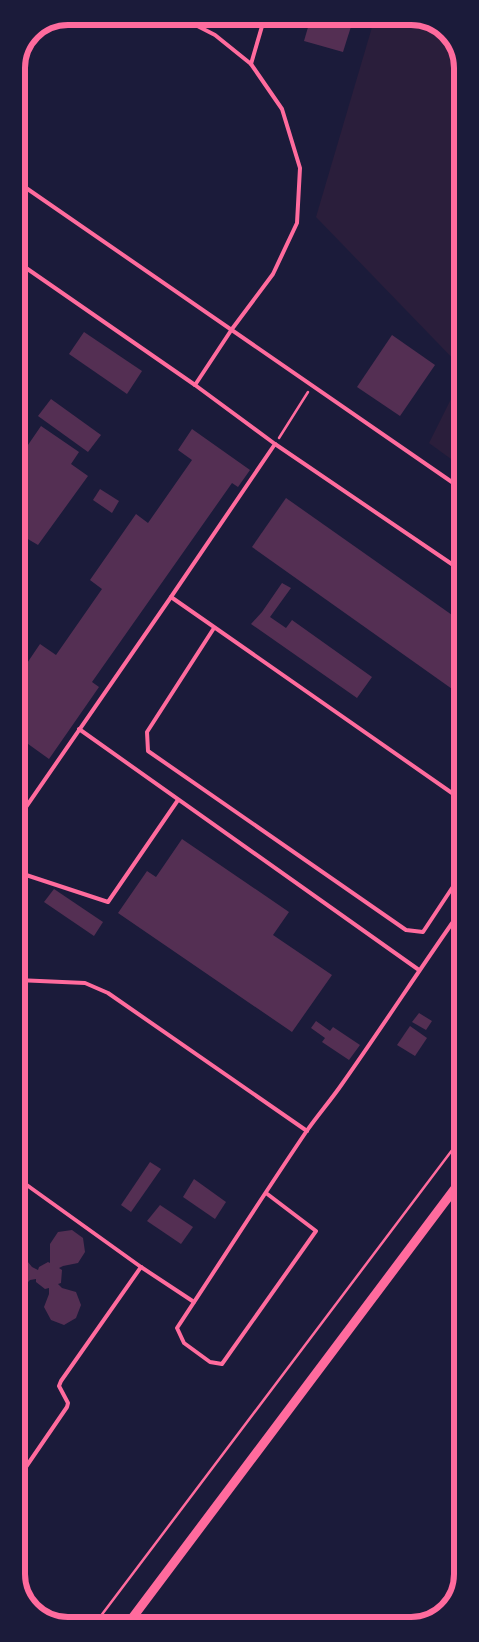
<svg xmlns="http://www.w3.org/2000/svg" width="479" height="1642" font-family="Ubuntu,sans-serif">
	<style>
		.green { fill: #2a1e3b }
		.building { fill: #542f53 }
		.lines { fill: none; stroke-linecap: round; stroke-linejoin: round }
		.path { stroke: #ff6b9d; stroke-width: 2.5 }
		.service { stroke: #ff6b9d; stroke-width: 4 }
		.tertiary { stroke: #ff6b9d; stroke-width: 9 }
		.rim { fill: none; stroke: #ff6b9d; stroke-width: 6 }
	</style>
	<rect width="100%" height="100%" fill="#1b1b3a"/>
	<!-- green -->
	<g class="green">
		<polygon points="375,17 418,17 445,29 462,58 462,368 316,217"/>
		<polygon points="462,377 462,467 429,443"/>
	</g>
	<!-- building -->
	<g class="building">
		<polygon points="223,16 241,16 238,26"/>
		<polygon points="311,17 354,17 343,52 304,41"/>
		<polygon points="84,332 142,371 127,394 69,354"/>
		<polygon points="392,335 435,365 400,416 357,387"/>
		<polygon points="51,399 101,435 88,452 38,416"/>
		<polygon points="41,426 79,452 71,464 88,476 38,545 21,535 17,541 17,461"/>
		<polygon points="192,429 250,470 238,487 232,483 92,682 99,687 49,759 17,736 17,678 40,644 56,655 102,589 90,580 136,514 148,523 192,460 178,450"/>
		<polygon points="100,489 119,501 112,513 93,500"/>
		<polygon points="286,498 462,622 462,696 252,547"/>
		<polygon points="282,583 291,588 270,617 286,628 292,620 372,677 357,698 251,624 262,612"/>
		<polygon points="182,839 289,912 273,935 332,975 292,1032 118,913 147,871 156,877"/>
		<polygon points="54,889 103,922 94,936 44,902"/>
		<polygon points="419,1013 432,1021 426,1030 412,1022"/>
		<polygon points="316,1021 330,1031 333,1027 360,1045 349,1060 322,1042 325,1038 311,1028"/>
		<polygon points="410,1026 427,1038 415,1056 397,1045"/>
		<polygon points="150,1162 161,1169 131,1212 121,1205"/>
		<polygon points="194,1179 226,1202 215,1219 183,1197"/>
		<polygon points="160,1205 193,1227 181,1244 147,1221"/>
		<polygon points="72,1230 83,1238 85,1252 78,1263 63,1266 59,1268 62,1270 61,1283 58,1284 62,1288 76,1292 81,1305 76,1318 64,1325 51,1320 44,1307 49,1294 49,1288 45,1289 36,1282 36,1279 30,1280 20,1290 17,1289 17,1255 23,1256 32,1267 38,1270 39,1267 48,1262 50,1263 50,1244 58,1232"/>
	</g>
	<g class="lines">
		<!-- path -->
		<g class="path">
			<polyline points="279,438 308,392"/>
			<polyline points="94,1625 462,1137"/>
		</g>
		<!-- service -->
		<g class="service">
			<polyline points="178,16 215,35 251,64 282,109 300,168 297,223 273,274 232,329 195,385"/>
			<polyline points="27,41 42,31 83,16"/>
			<polyline points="251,64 265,16"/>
			<polyline points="16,181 462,489"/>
			<polyline points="16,261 195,385 275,444 462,571"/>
			<polyline points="171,597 462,800"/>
			<polyline points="214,628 147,732 148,751 406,930 423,932 462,873"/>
			<polyline points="79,729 419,970"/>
			<polyline points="17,820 171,597 275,444"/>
			<polyline points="17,872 108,902 178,800"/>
			<polyline points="17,980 85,983 108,993 307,1131"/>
			<polyline points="17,1178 141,1267 194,1302"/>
			<path d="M266 1193 316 1231 222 1364 210 1362 184 1343 177 1328C220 1263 262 1197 306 1132 317 1116 331 1100 342 1084 383 1026 421 967 462 909"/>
			<polyline points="17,1480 67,1407 68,1403 59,1386 61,1381 141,1267"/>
		</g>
		<!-- tertiary -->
		<polyline class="tertiary" points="127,1625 462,1179"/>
	</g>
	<!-- crop -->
	<path d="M0 0H479V1642H0ZM68 25H411A43 43 0 0 1 454 68V1574A43 43 0 0 1 411 1617H68A43 43 0 0 1 25 1574V68A43 43 0 0 1 68 25Z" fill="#1b1b3a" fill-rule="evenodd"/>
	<path class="rim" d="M68 25H411A43 43 0 0 1 454 68V1574A43 43 0 0 1 411 1617H68A43 43 0 0 1 25 1574V68A43 43 0 0 1 68 25Z"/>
</svg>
